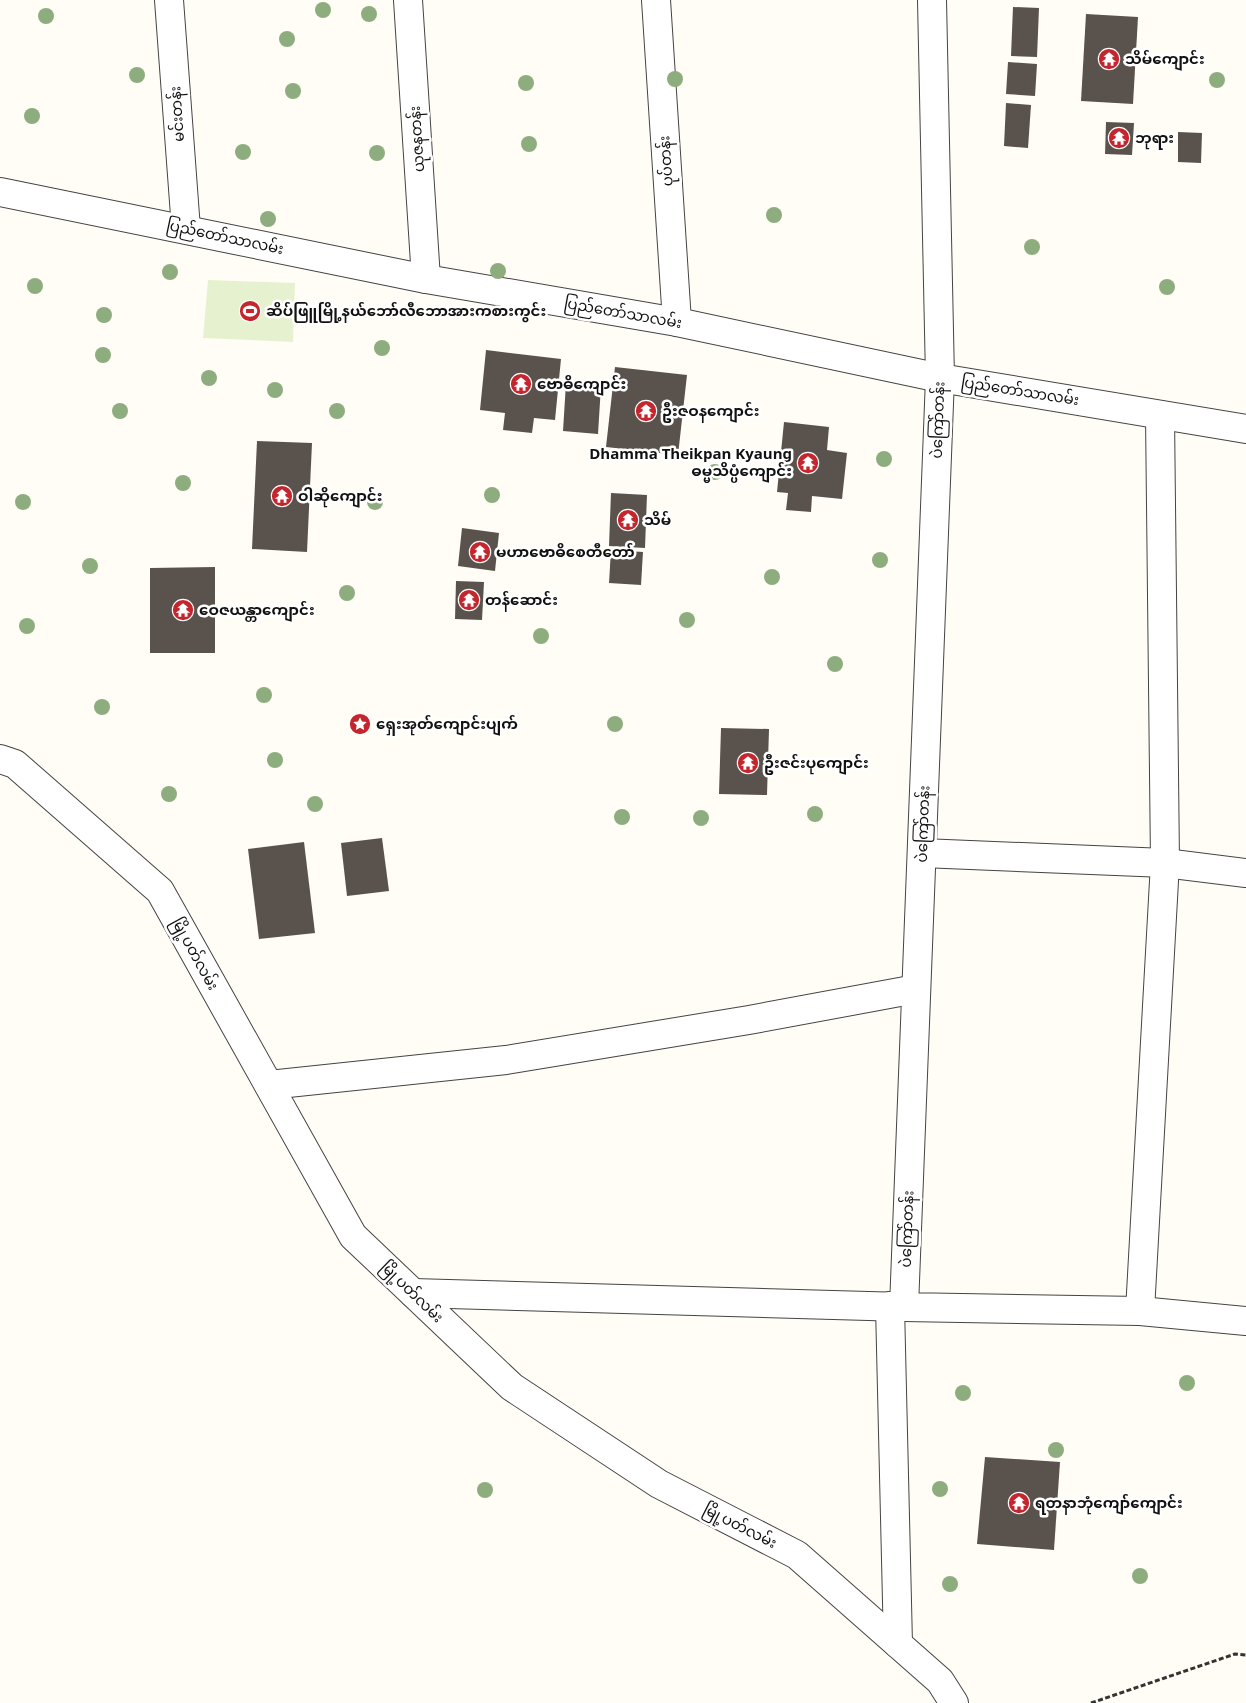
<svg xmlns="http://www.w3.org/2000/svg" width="1246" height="1703" font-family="Georgia,'Noto Sans Myanmar',serif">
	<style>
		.pitch { fill: #e6f2cf }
		.building { fill: #5a524d }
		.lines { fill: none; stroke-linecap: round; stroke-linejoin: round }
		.street-casing { stroke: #444; stroke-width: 30 }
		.path { stroke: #333; stroke-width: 3; stroke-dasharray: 5 2.5; stroke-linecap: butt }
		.street { stroke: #fff; stroke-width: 28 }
		.tree { fill: #8dad7f }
		.labels { text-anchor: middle; stroke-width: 5; stroke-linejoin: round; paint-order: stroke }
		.poi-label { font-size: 15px; font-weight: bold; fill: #111; stroke: #fff; text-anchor: start }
		.street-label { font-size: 15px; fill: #111; stroke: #fff }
	</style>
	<rect width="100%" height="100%" fill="#fffdf5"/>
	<!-- pitch -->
	<polygon class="pitch" points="208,280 295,283 293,342 203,338"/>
	<!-- building -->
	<g class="building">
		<polygon points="1013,7 1039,8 1037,57 1011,56"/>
		<polygon points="1086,14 1138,17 1133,104 1081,101"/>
		<polygon points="1008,62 1037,64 1035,96 1006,94"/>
		<polygon points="1006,103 1031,105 1028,148 1004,146"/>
		<polygon points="1106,122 1134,123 1132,155 1105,154"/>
		<polygon points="1178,132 1202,133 1201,163 1178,162"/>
		<polygon points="486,350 561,359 555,420 534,418 532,433 503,430 505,413 480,410"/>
		<polygon points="615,367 687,375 678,455 606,447"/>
		<polygon points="566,383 601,386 598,434 563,431"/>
		<polygon points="784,422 829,427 827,450 847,453 842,499 812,496 811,512 786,510 788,493 777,492"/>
		<polygon points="257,441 312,443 307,552 252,549"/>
		<polygon points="611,493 647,495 645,548 609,546"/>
		<polygon points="462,528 499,533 495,571 458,566"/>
		<polygon points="611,550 643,552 641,585 609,583"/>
		<polygon points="215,567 215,653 150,653 150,568"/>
		<polygon points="456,581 484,582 482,620 455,619"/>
		<polygon points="721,728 769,729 767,795 719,794"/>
		<polygon points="382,838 389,891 347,896 341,843"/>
		<polygon points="304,842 315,933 259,939 248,849"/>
		<polygon points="985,1457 1060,1462 1054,1550 977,1544"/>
	</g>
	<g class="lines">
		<!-- street casing -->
		<g class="street-casing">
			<g id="street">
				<polyline points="169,0 186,229"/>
				<polyline points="408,0 426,279"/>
				<polyline points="656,0 677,322"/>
				<polyline points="932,0 940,378 904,1307 1140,1311 1246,1321"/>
				<polyline points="0,192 426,279 677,322 940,378 1246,429"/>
				<polyline points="0,759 15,764 160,891 353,1236 512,1387 659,1484 797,1555 940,1681 954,1703"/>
				<polyline points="922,853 1165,863 1246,873"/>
				<polyline points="269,1085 506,1060 749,1020 916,989"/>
				<polyline points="413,1293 904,1307"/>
				<polyline points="890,1306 898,1644"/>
				<polyline points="1140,1311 1165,863 1160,415"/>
			</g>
		</g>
		<!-- path -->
		<polyline class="path" points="1091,1703 1235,1654 1246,1655"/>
		<!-- street -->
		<use href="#street" class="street"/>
	</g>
	<!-- trees -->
	<g class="tree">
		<circle cx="323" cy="10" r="8"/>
		<circle cx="369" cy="14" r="8"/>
		<circle cx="46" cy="16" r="8"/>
		<circle cx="287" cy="39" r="8"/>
		<circle cx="137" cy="75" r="8"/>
		<circle cx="675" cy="79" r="8"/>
		<circle cx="1217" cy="80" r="8"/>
		<circle cx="526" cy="83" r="8"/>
		<circle cx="293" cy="91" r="8"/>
		<circle cx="32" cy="116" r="8"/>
		<circle cx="529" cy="144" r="8"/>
		<circle cx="243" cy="152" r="8"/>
		<circle cx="377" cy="153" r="8"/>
		<circle cx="774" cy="215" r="8"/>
		<circle cx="268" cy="219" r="8"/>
		<circle cx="1032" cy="247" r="8"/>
		<circle cx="498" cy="271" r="8"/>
		<circle cx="170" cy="272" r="8"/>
		<circle cx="35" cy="286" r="8"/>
		<circle cx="1167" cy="287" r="8"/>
		<circle cx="104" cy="315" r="8"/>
		<circle cx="382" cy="348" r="8"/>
		<circle cx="103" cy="355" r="8"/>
		<circle cx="209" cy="378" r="8"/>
		<circle cx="275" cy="390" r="8"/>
		<circle cx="120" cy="411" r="8"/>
		<circle cx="337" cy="411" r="8"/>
		<circle cx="884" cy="459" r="8"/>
		<circle cx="715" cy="472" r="8"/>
		<circle cx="183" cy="483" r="8"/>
		<circle cx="492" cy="495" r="8"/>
		<circle cx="23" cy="502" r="8"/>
		<circle cx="375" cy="502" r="8"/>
		<circle cx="880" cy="560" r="8"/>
		<circle cx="90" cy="566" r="8"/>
		<circle cx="772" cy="577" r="8"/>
		<circle cx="347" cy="593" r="8"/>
		<circle cx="687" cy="620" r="8"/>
		<circle cx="27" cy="626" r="8"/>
		<circle cx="541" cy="636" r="8"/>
		<circle cx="835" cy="664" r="8"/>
		<circle cx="264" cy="695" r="8"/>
		<circle cx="102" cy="707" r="8"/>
		<circle cx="615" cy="724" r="8"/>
		<circle cx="275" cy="760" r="8"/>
		<circle cx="169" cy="794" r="8"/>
		<circle cx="315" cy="804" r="8"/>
		<circle cx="815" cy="814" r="8"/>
		<circle cx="622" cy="817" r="8"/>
		<circle cx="701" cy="818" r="8"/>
		<circle cx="1187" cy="1383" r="8"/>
		<circle cx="963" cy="1393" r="8"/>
		<circle cx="1056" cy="1450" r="8"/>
		<circle cx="940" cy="1489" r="8"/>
		<circle cx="485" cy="1490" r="8"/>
		<circle cx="1140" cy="1576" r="8"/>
		<circle cx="950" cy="1584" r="8"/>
	</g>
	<!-- icons -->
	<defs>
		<g id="temple-disc" transform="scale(1.125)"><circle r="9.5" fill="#c4262e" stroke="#fff"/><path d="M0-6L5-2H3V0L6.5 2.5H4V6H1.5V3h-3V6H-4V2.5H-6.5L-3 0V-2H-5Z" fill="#fff"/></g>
		<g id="stadium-disc" transform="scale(1.125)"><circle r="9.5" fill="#c4262e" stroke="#fff"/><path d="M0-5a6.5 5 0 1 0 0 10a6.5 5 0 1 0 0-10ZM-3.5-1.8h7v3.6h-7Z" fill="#fff"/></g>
		<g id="sight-disc" transform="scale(1.125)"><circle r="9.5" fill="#c4262e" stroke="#fff"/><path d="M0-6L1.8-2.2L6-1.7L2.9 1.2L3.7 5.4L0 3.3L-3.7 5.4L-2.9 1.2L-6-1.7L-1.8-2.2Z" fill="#fff"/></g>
	</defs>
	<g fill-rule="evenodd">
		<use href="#temple-disc" x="1109" y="59"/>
		<use href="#temple-disc" x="1119" y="138"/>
		<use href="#stadium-disc" x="250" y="311"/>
		<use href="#temple-disc" x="521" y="384"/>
		<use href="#temple-disc" x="646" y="411"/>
		<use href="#temple-disc" x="808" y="463"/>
		<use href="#temple-disc" x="282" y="496"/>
		<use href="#temple-disc" x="628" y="520"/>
		<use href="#temple-disc" x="480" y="552"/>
		<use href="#temple-disc" x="469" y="600"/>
		<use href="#temple-disc" x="183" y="610"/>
		<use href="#sight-disc" x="360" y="724"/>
		<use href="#temple-disc" x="748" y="763"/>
		<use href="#temple-disc" x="1019" y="1503"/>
	</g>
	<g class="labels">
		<!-- poi labels -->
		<g class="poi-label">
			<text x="1125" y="64">သိမ်ကျောင်း</text>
			<text x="1135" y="143">ဘုရား</text>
			<text x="266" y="316">ဆိပ်ဖြူမြို့နယ်ဘော်လီဘောအားကစားကွင်း</text>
			<text x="537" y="389">ဗောဓိကျောင်း</text>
			<text x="662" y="416">ဦးဇဝနကျောင်း</text>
			<text x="792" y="459" text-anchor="end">Dhamma Theikpan Kyaung<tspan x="792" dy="17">ဓမ္မသိပ္ပံကျောင်း</tspan></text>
			<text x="298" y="501">ဝါဆိုကျောင်း</text>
			<text x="644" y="525">သိမ်</text>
			<text x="496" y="557">မဟာဗောဓိစေတီတော်</text>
			<text x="485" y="605">တန်ဆောင်း</text>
			<text x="199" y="615">ဝေဇယန္တာကျောင်း</text>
			<text x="376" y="729">ရှေးအုတ်ကျောင်းပျက်</text>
			<text x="764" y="768">ဦးဇင်းပုကျောင်း</text>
			<text x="1035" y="1508">ရတနာဘုံကျော်ကျောင်း</text>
		</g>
		<!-- street labels -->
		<g class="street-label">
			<text transform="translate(177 114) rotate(-94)" y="5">မင်းတန်း</text>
			<text transform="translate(417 139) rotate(-94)" y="5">ယုဇနတန်း</text>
			<text transform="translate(666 161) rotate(-94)" y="5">ပုပ်တန်း</text>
			<text transform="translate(225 237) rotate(12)" y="5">ပြည်တော်သာလမ်း</text>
			<text transform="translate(623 313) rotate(10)" y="5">ပြည်တော်သာလမ်း</text>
			<text transform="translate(1020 391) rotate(9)" y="5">ပြည်တော်သာလမ်း</text>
			<text transform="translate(938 420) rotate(-88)" y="5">ပဲကြော်တန်း</text>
			<text transform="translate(923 824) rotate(-88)" y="5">ပဲကြော်တန်း</text>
			<text transform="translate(195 954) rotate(61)" y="5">မြို့ပတ်လမ်း</text>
			<text transform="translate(907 1229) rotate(-88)" y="5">ပဲကြော်တန်း</text>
			<text transform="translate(412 1292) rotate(44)" y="5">မြို့ပတ်လမ်း</text>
			<text transform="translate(740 1526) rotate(27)" y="5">မြို့ပတ်လမ်း</text>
		</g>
	</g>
</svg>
